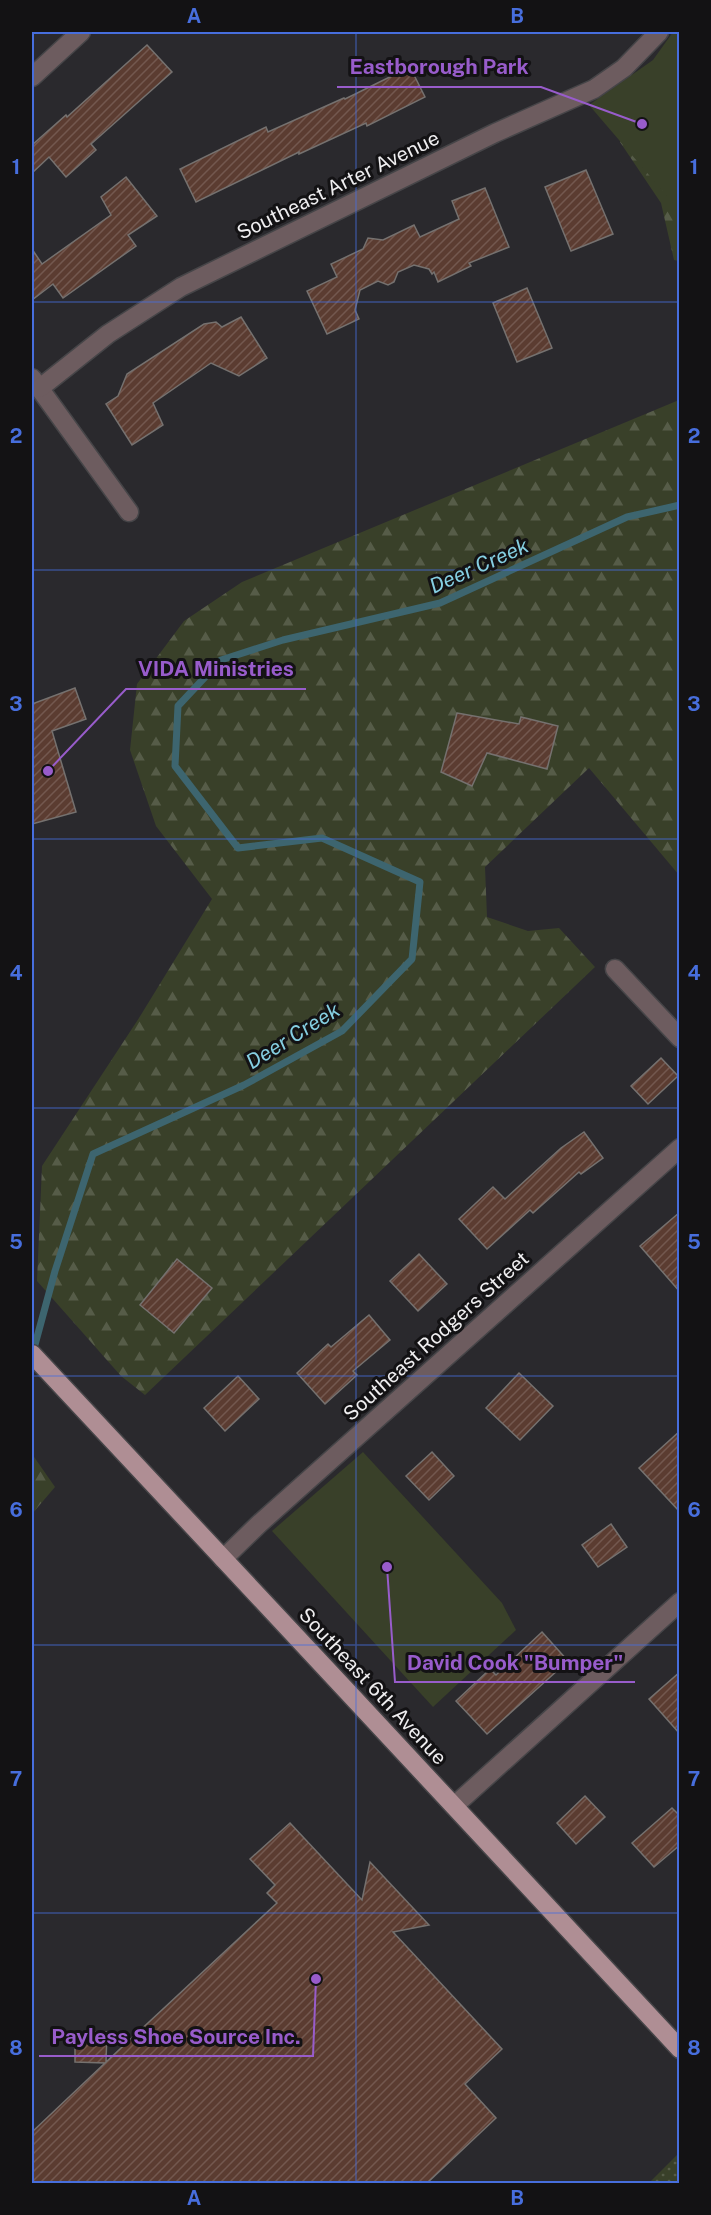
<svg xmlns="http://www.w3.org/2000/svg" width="711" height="2215" font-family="'Public Sans',sans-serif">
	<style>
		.grass { fill: url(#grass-dots) }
		.forest { fill: url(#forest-firs) }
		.park { fill: #394029 }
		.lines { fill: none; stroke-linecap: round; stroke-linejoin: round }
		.stream { stroke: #3d656f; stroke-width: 7 }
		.building { fill: url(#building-hatch); stroke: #75716f; stroke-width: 1.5 }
		.street-casing { stroke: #464548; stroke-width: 21 }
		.primary-casing { stroke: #464548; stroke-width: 21 }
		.street { stroke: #6d5c5f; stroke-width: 18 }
		.primary { stroke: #af8e94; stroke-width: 18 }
		.grid { fill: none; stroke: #476edd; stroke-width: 1.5; stroke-opacity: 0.55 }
		.labels { text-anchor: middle; stroke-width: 6; stroke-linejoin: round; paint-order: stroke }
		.street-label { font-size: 20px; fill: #efeef0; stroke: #131214 }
		.water-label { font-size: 21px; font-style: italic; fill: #85cfe2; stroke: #131214 }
		.leader { fill: none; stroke: #985ccb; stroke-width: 2 }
		.callout-dot { fill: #985ccb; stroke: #131214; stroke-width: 2 }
		.callout-label { font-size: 21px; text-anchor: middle; font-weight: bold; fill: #985ccb; stroke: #131214; stroke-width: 6; stroke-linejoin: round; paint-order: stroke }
		.neatline { fill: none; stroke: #476edd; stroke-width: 2 }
		.grid-label { font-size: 20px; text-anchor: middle; font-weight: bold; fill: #476edd }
	</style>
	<defs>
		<pattern id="grass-dots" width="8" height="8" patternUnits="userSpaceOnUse" patternTransform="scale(1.5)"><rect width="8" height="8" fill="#394029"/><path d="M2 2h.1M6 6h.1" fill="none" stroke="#565c48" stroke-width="1.8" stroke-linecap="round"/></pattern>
		<pattern id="forest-firs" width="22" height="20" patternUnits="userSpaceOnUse" patternTransform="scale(1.5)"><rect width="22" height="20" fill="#394029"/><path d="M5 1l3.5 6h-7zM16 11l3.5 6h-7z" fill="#565c48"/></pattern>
		<pattern id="building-hatch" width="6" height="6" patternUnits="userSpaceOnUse" patternTransform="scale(1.5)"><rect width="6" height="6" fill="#5b3c31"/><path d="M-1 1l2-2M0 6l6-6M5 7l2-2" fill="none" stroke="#73584f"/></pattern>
	</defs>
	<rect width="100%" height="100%" fill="#2a292d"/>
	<!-- grass -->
	<polygon class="grass" points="679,2153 679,2183 649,2183"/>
	<!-- forest -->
	<g class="forest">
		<polygon points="679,58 679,261 674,260 661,203 620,142 648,114"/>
		<polygon points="679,400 679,875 589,768 485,867 487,917 528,931 559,928 595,967 145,1395 121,1376 37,1281 42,1166 139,1018 212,899 156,826 130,750 137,684 184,621 242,582"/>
		<polygon points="32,1454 55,1487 32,1514"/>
	</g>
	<!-- park -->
	<g class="park">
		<polygon points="673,32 680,32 679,210 589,105 653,60"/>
		<polygon points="363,1452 502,1603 516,1630 433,1707 272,1531"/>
	</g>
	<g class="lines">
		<!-- stream -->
		<polyline class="stream" points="33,1352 55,1271 93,1154 244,1085 342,1031 412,959 420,882 322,838 238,848 175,766 178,706 221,660 283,640 440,603 627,517 680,505"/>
	</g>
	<!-- building -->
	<g class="building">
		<polygon points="147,45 172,72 91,144 96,150 66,177 49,157 32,173 32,145 66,115 67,117"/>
		<polygon points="410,67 425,97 367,126 366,123 299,154 299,152 196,202 180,169 266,127 268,132 344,98 345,99"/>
		<polygon points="586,170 613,234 571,251 545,187"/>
		<polygon points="126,177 157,216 128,235 136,246 63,298 53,284 32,300 32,249 42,264 111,215 101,197"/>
		<polygon points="485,188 509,247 469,263 471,266 438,282 434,272 432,274 429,269 414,265 398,272 394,282 388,285 378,281 360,290 355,310 359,319 327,334 307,291 337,277 331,264 363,249 368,238 383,240 414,225 420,237 459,219 452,201"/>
		<polygon points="527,288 552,348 517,362 493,303"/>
		<polygon points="241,317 267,358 239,376 211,363 153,403 163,425 132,445 106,404 118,396 127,374 204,324 216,322 222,327"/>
		<polygon points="75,688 86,719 52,731 76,812 32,824 32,704"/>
		<polygon points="457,713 519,724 521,717 558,726 547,769 487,753 472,786 441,772"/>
		<polygon points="661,1058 678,1076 648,1104 631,1086"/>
		<polygon points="584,1132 603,1158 581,1174 579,1172 533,1213 530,1210 487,1249 459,1219 493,1187 505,1199 561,1148"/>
		<polygon points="680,1212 680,1292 640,1246"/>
		<polygon points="419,1254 447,1284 418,1311 390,1281"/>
		<polygon points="177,1259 212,1288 174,1333 140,1305"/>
		<polygon points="369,1315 390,1340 353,1371 357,1375 325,1404 297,1373 328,1344 331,1347"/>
		<polygon points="519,1373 553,1406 520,1440 486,1408"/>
		<polygon points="238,1376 259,1399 225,1431 204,1408"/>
		<polygon points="680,1431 680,1512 639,1468"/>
		<polygon points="432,1452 454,1476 429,1500 406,1476"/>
		<polygon points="611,1524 627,1547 598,1567 582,1545"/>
		<polygon points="542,1632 568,1661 487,1734 456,1701 490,1669 496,1675"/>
		<polygon points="680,1672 680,1734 649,1699"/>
		<polygon points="585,1796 605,1817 576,1844 557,1823"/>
		<polygon points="672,1808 680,1816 680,1845 654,1867 632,1843"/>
		<polygon points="290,1823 362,1900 370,1862 429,1925 393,1932 502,2049 465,2084 496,2118 426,2184 32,2184 32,2132 105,2063 75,2062 75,2049 93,2032 107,2032 106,2062 277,1903 267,1893 275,1885 250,1859"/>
	</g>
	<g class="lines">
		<!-- street casing -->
		<g class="street-casing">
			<g id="street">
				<polyline points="32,77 81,32"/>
				<polyline points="32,378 129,512"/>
				<polyline points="40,388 108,334 181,287 495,133 594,89 624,68 659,32"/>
				<polyline points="615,969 680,1038"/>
				<polyline points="223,1559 259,1524 680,1148"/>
				<polyline points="454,1806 680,1602"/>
			</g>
		</g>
		<!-- primary casing -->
		<g class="primary-casing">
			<polyline id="primary" points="32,1354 345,1689 680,2049"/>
		</g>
		<!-- street -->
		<use href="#street" class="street"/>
		<!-- primary -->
		<use href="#primary" class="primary"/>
	</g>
	<!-- grid -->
	<path class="grid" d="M356 32V2184M32 302H680M32 570H680M32 839H680M32 1108H680M32 1376H680M32 1645H680M32 1913H680"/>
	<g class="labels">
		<!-- street labels -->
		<g class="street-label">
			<text transform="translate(338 185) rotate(-26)" y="7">Southeast Arter Avenue</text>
			<text transform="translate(436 1336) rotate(-42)" y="7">Southeast Rodgers Street</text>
			<text transform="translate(373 1686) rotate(47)" y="7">Southeast 6th Avenue</text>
		</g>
		<!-- water labels -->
		<g class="water-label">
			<text transform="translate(479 566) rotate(-24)" y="7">Deer Creek</text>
			<text transform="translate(293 1036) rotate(-32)" y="7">Deer Creek</text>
		</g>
	</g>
	<!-- callouts -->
	<path class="leader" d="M642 124L541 87H337M48 771L126 689H306M387 1567L395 1682H635M316 1979L313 2056H39"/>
	<g class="callout-dot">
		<circle cx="642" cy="124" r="6"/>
		<circle cx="48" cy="771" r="6"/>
		<circle cx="387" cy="1567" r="6"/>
		<circle cx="316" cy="1979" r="6"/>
	</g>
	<g class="callout-label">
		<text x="439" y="74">Eastborough Park</text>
		<text x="216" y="676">VIDA Ministries</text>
		<text x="515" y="1670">David Cook "Bumper"</text>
		<text x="176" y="2044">Payless Shoe Source Inc.</text>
	</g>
	<!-- border -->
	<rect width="711" height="2215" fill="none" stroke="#131214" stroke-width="66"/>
	<rect x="33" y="33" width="645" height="2149" class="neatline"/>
	<g class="grid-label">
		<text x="194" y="23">A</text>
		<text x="517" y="23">B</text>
		<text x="16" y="174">1</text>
		<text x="694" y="174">1</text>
		<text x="16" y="443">2</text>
		<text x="694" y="443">2</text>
		<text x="16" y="711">3</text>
		<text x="694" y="711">3</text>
		<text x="16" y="980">4</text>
		<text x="694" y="980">4</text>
		<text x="16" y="1249">5</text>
		<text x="694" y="1249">5</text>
		<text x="16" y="1517">6</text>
		<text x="694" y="1517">6</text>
		<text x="16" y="1786">7</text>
		<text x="694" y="1786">7</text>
		<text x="16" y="2055">8</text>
		<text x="694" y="2055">8</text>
		<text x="194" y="2205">A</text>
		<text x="517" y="2205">B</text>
	</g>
</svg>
